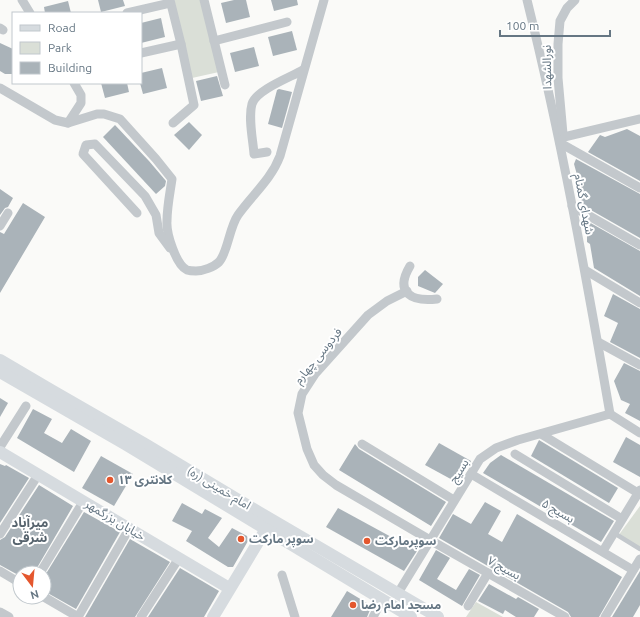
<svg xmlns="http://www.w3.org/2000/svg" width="640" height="617" font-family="Ubuntu,'Noto Sans Arabic',sans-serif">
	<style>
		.green { fill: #dadfd7 }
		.building { fill: #aab3b9 }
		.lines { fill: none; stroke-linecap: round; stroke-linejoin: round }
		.lane { stroke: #c3c8cc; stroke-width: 4.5 }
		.street { stroke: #c3c8cc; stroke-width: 9 }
		.secondary { stroke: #d6dbdf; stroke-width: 12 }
		.poi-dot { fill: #e4572e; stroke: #fff; stroke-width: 1.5 }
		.labels { text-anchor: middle; stroke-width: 4; stroke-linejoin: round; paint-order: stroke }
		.street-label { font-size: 12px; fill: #657683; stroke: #fff }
		.poi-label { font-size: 12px; font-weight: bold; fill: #657683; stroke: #fff; text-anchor: start }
		.neighbourhood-label { font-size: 13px; font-weight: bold; fill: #57646e; stroke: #fff }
	</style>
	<rect width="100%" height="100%" fill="#fafaf8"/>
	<!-- green -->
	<g class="green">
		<polygon points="174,0 200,0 219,72 192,78"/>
		<polygon points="640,506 640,549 618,536"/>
		<polygon points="476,602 503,617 466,617"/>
	</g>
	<!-- building -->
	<g class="building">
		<polygon points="98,0 123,0 125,6 101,12"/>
		<polygon points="234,0 246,0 250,17 226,23 221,3"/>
		<polygon points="271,0 297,0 298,5 274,11"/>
		<polygon points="68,1 71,13 45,13 44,7"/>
		<polygon points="161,18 165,37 141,43 141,23"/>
		<polygon points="292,31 297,50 273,56 268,37"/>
		<polygon points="0,43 13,49 13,74 5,74 0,71"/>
		<polygon points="254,47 259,66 235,72 230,53"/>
		<polygon points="162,68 167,88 143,94 140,83 141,83 141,73"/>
		<polygon points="217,76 223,96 201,101 196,81"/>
		<polygon points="101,83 127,83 129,92 105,98"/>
		<polygon points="279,89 292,92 282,128 268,124 277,90"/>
		<polygon points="189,122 202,135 189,150 174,135"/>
		<polygon points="115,125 149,161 166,181 165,186 156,194 103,137"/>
		<polygon points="627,129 640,136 640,181 588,152 600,135 605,137"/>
		<polygon points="576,159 640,194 640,238 582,205 579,182 574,164"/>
		<polygon points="0,189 13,198 8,207 5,208 0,215"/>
		<polygon points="23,203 45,217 0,293 0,232 4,234"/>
		<polygon points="587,221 640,251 640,296 594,268 590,244 587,242"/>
		<polygon points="425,270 443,284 435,293 418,286 418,277"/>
		<polygon points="613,294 640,309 640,358 610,342 618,323 604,316"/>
		<polygon points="624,363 640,371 640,421 625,413 630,404 621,400 614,381"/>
		<polygon points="0,398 8,403 0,417"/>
		<polygon points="33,409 52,419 44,433 62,443 71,429 91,441 74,472 17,438"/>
		<polygon points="626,437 640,445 640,477 613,462"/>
		<polygon points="539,440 618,488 609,503 531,456"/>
		<polygon points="439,443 471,461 458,483 425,465"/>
		<polygon points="355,444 359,449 446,502 431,526 339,470"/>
		<polygon points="501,455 614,521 601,542 483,473 490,463"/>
		<polygon points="101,456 133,474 114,506 82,488"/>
		<polygon points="0,464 5,466 6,465 29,478 0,523"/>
		<polygon points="39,485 73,506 34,573 20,573 20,576 0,565 0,540 5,537"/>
		<polygon points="485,502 501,511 488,534 502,542 517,514 622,577 599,617 571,617 568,612 439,538 453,514 471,524"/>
		<polygon points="182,503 202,514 205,509 222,518 208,538 219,547 232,528 247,536 248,541 233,567 228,567 186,541 192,531 172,521"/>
		<polygon points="338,508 417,551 404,571 326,527"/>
		<polygon points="84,512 120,532 76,609 44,591 44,577"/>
		<polygon points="130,539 170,562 135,617 85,617"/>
		<polygon points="436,550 450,558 437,579 456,590 469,569 480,575 462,606 419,580"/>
		<polygon points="180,568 219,591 204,617 148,617"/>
		<polygon points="640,571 640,605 633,617 612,617"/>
		<polygon points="489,584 516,599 518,597 539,609 534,617 516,617 505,610 503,614 478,601"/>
		<polygon points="347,591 367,603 370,610 367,617 331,617"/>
	</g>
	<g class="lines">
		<!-- lane -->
		<polyline class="lane" points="614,533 640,549"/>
		<!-- street -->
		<g class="street">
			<polyline points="22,0 30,13"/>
			<polyline points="170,0 181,44 194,105 173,123"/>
			<polyline points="204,0 225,85"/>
			<path d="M527 0C561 137 586 275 610 414"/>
			<polyline points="127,13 170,3"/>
			<polyline points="0,28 3,30"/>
			<polyline points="214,41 287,22"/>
			<polyline points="141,53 181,44"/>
			<path d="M0 88 55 120 68 123 97 114H104L120 119 156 159 172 179C170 193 167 207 167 221 166 233 176 265 187 270 190 271 194 271 196 271 203 271 214 267 219 262 228 252 229 228 238 215 252 195 271 180 280 156L324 0"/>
			<polyline points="68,123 81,103 81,95 74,83"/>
			<polyline points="563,134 558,78 558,44 560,21 567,8 575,0"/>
			<polyline points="564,137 640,119"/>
			<polyline points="562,140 560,143 640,188"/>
			<path d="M267 152 254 154C253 140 248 118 252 104 256 90 291 77 303 70"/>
			<polyline points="572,206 640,245"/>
			<polyline points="137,213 83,154 86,145 95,144 145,196 156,215 159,233 170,248"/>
			<polyline points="0,226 8,213"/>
			<path d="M410 266C394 293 412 302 437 299"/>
			<polyline points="585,270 640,303"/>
			<polyline points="407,291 387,301 368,315 315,374 302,394 298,413 307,449 314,465 323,475 336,485 430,540 565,617"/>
			<polyline points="598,342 640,365"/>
			<polyline points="610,414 640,433"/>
			<polyline points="541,434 638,493"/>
			<polyline points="362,444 454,500"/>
			<polyline points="0,447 26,406"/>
			<polyline points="515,454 622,519"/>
			<polyline points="471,474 633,570"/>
			<polyline points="0,534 38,475"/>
			<polyline points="603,551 640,490"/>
			<polyline points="0,571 20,583"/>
			<polyline points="40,573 83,502"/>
			<polyline points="282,575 295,617"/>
			<polyline points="398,593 480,459 496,448 518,440 610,414"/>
			<polyline points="44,597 78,617"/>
			<polyline points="468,606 488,573"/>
			<polyline points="0,612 9,617"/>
			<polyline points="78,617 129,529"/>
			<polyline points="141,617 179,558"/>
			<polyline points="373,617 382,600"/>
			<polyline points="605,617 640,559"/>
		</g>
		<!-- secondary -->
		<g class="secondary">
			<polyline points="0,360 51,390 145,444 267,517 438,617"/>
			<polyline points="0,372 125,444 411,617"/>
			<polyline points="0,452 229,588"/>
			<polyline points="213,617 266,529"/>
		</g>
	</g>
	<!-- markers -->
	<g class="poi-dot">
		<circle cx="110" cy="480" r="4"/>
		<circle cx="241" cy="539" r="4"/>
		<circle cx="367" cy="541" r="4"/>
		<circle cx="353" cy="605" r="4"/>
	</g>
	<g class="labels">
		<!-- street labels -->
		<g class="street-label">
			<text transform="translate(547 67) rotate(-91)" y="4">نورالشهدا</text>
			<text transform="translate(584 204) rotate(79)" y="4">شهدای گمنام</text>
			<text transform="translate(318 356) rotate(-51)" y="4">فردوسی چهارم</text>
			<text transform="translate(459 471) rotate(-58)" y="4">بسیج</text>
			<text transform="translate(219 488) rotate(31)" y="4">امام خمینی (ره)</text>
			<text transform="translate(558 511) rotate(30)" y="4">بسیج ۵</text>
			<text transform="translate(115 520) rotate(31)" y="4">خیابان بزرگمهر</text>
			<text transform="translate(504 568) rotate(29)" y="4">بسیج ۷</text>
		</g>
		<!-- poi labels -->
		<g class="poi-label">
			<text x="118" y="484">کلانتری ۱۳</text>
			<text x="249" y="543">سوپر مارکت</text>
			<text x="375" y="545">سوپرمارکت</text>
			<text x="361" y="609">مسجد امام رضا</text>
		</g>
		<!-- neighbourhood labels -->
		<g class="neighbourhood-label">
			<text x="30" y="527">میرآباد<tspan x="30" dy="15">شرقی</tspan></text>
		</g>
	</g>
	<!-- legend -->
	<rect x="12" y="12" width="130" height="72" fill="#ffffff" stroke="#c1c8cd"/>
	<rect x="20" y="25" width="20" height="6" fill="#d6dbdf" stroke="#c1c8cd"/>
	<text x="48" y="32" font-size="12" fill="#657683">Road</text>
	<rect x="20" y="42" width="20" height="12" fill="#dadfd7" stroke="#c1c8cd"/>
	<text x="48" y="52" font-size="12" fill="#657683">Park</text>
	<rect x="20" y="62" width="20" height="12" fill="#aab3b9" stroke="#c1c8cd"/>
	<text x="48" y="72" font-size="12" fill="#657683">Building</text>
	<!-- north arrow -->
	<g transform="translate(32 585) rotate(164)"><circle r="19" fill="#ffffff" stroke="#c1c8cd"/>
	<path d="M0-3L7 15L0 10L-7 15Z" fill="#e4572e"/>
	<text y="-6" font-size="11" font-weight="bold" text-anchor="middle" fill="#657683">N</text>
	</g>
	<!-- scale -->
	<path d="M500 30v6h110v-6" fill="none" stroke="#657683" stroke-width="2"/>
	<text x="506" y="30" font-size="12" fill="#657683" stroke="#ffffff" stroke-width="3" paint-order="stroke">100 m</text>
</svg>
